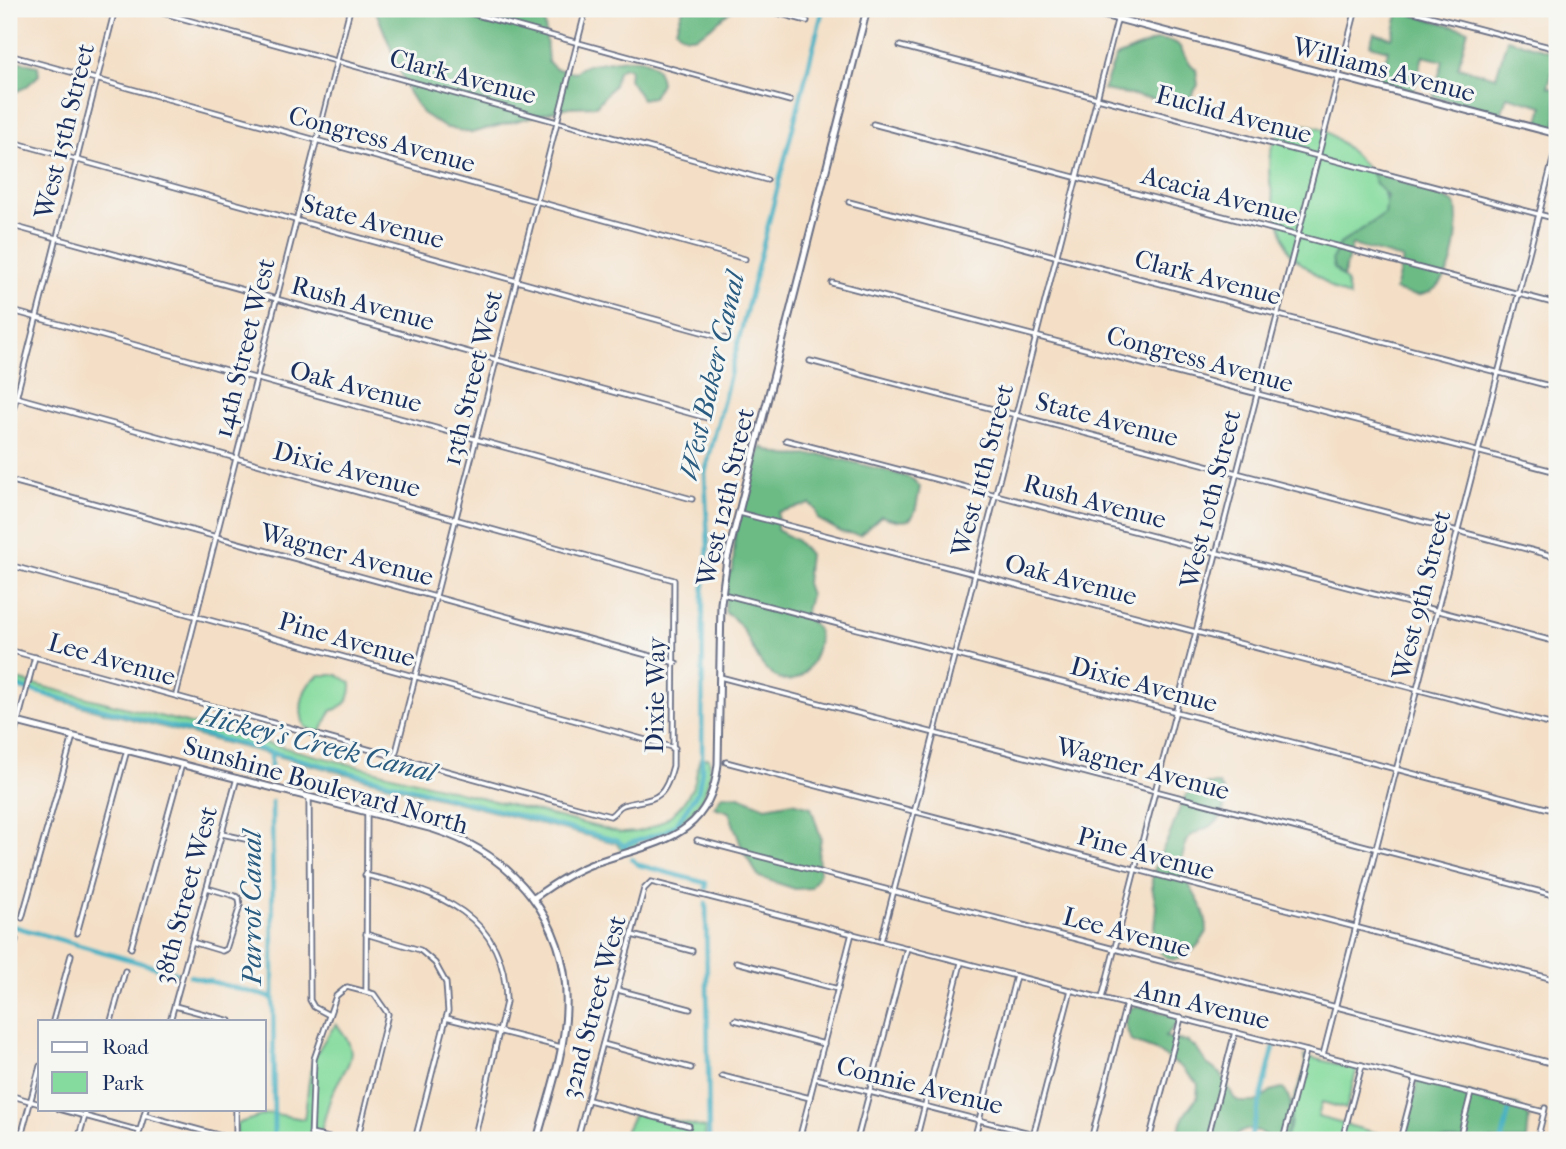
<svg xmlns="http://www.w3.org/2000/svg" width="1566" height="1149" font-family="'IM FELL French Canon',serif">
	<style>
		.green { fill: #85db9e; stroke: #50857e; stroke-width: 2 }
		.forest { fill: #6cbb85; stroke: #447572; stroke-width: 2 }
		.lines { fill: none; stroke-linecap: round; stroke-linejoin: round }
		.canal { stroke: #45b0c3; stroke-width: 4.5 }
		.street-casing { stroke: #676d82; stroke-width: 7 }
		.secondary-casing { stroke: #676d82; stroke-width: 9 }
		.street { stroke: #fff; stroke-width: 3.5 }
		.secondary { stroke: #fff; stroke-width: 5 }
		.labels { text-anchor: middle; stroke-width: 6; stroke-linejoin: round; paint-order: stroke }
		.street-label { font-size: 26px; fill: #1b2f5e; stroke: #f6f6f2 }
		.water-label { font-size: 28px; font-style: italic; fill: #2a5c81; stroke: #f6f6f2 }
	</style>
	<rect width="100%" height="100%" fill="#f6f6f2"/>
	<filter id="ink" filterUnits="userSpaceOnUse"><feTurbulence type="fractalNoise" baseFrequency=".0143" numOctaves="2"/><feDisplacementMap in="SourceGraphic" scale="14" xChannelSelector="R" yChannelSelector="G"/><feConvolveMatrix kernelMatrix="1 2 1 2 8 2 1 2 1" color-interpolation-filters="sRGB"/></filter>
	<filter id="wash" filterUnits="userSpaceOnUse"><feTurbulence type="fractalNoise" baseFrequency=".00686" numOctaves="4" result="noise"/><feDisplacementMap in="SourceGraphic" scale="28" xChannelSelector="R" yChannelSelector="G"/><feGaussianBlur stdDeviation="1.57" result="paint"/><feColorMatrix in="noise" values="0 0 0 0 0 0 0 0 0 0 0 0 0 0 0 0 0 1.4 0 .05"/><feComposite in="paint" operator="in"/></filter>
	<g filter="url(#wash)">
		<rect width="100%" height="100%" fill="#f4dfc6"/>
		<!-- green -->
		<g class="green">
			<path d="M1295 124C1304 125 1315 125 1322 129 1344 141 1395 188 1385 214L1340 244 1334 268 1346 281 1350 297 1335 290 1291 255 1287 247C1277 215 1248 138 1295 124Z"/>
			<path d="M320 675H338L351 683C352 698 345 707 331 711L320 733 305 727C297 709 302 684 320 675Z"/>
			<path d="M9 678 621 833C653 834 682 813 694 784 697 775 697 766 700 758H709C715 802 677 835 637 842L638 849 623 853 616 843 61 701 9 682Z"/>
			<path d="M336 1024C366 1058 343 1065 331 1097 326 1111 323 1126 318 1140H237L236 1124 270 1113 304 1119C312 1070 304 1066 336 1024Z"/>
			<polygon points="1304,1056 1357,1069 1346,1109 1322,1102 1318,1117 1402,1140 1284,1140 1290,1128 1292,1105 1306,1067"/>
			<polygon points="638,1112 705,1128 705,1140 621,1140 633,1116"/>
		</g>
		<!-- forest -->
		<g class="forest">
			<path d="M375 9H535L545 24 548 62 556 69 575 72C586 63 592 64 605 62 627 59 657 50 661 83L653 97 642 99 629 79 630 69 624 67 618 71 614 85 596 106 569 107 471 133 444 127 422 113 409 93Z"/>
			<path d="M683 9H734C716 20 693 52 676 29Z"/>
			<polygon points="1399,11 1468,30 1458,67 1496,77 1507,39 1557,53 1557,74 1552,73 1548,87 1557,89 1556,130 1538,125 1543,106 1507,96 1501,115 1433,96 1443,61 1423,56 1413,92 1379,82 1388,50 1370,45 1374,33 1392,38"/>
			<path d="M1157 40C1189 39 1176 54 1196 69L1198 85 1189 100 1171 102 1103 90 1116 57Z"/>
			<polygon points="9,59 38,66 39,75 26,87 9,95"/>
			<path d="M1372 171C1391 179 1444 195 1456 205 1459 232 1456 288 1421 295 1413 297 1403 292 1395 290L1403 259 1352 245 1343 277 1334 268 1332 259 1340 244 1385 214 1387 196 1375 182Z"/>
			<path d="M762 447C784 459 797 455 821 455 826 455 908 476 912 479 914 480 918 485 920 487 914 518 916 528 881 516L860 535 841 532 818 519 816 510 810 504 778 512 777 530 796 540 809 554 806 583 810 595 805 615C809 622 817 624 818 632 822 651 804 689 780 679 751 668 752 625 725 613L726 578 733 569 735 534 752 470Z"/>
			<path d="M1209 784H1219L1225 793C1226 829 1211 822 1189 837 1167 882 1207 891 1207 932 1198 948 1175 974 1158 949 1150 938 1156 919 1156 906 1155 897 1151 889 1152 880 1155 860 1165 847 1172 829 1181 806 1181 788 1209 784Z"/>
			<polygon points="722,795 739,796 766,807 793,802 811,807 821,838 818,857 820,872 811,888 795,889 759,877 743,851 729,812 714,807"/>
			<path d="M1138 1006 1182 1018 1165 1037 1188 1042 1196 1048 1207 1064 1221 1074 1234 1098 1240 1102H1256L1271 1091 1282 1088C1296 1100 1292 1125 1284 1140 1256 1140 1258 1116 1230 1140H1179C1178 1121 1186 1112 1197 1098L1198 1084 1181 1067 1155 1050 1131 1041 1125 1024 1130 1008Z"/>
			<polygon points="1418,1080 1519,1106 1529,1117 1527,1140 1404,1140"/>
		</g>
		<g class="lines">
			<!-- canal -->
			<g class="canal">
				<polyline points="9,685 618,841 627,849"/>
				<polyline points="271,752 271,774"/>
				<polyline points="272,802 274,1140"/>
				<polyline points="625,845 664,832 677,823 698,791 702,771 703,594 708,547 705,473 823,9"/>
				<polyline points="631,859 639,865 706,883 706,888"/>
				<polyline points="706,903 709,1140"/>
				<polyline points="9,925 176,973"/>
				<polyline points="190,976 273,998"/>
				<polyline points="1250,1140 1274,1047"/>
				<polyline points="1502,1140 1509,1111"/>
			</g>
		</g>
	</g>
	<g filter="url(#ink)">
		<g class="lines">
			<!-- street casing -->
			<g class="street-casing">
				<g id="street">
					<polyline points="148,9 767,180"/>
					<polyline points="455,9 790,101"/>
					<polyline points="763,9 807,21"/>
					<polyline points="1403,9 1557,49"/>
					<polyline points="900,46 1557,219"/>
					<polyline points="9,55 745,259"/>
					<polyline points="873,124 1557,304"/>
					<polyline points="9,141 727,339"/>
					<polyline points="849,202 1557,388"/>
					<polyline points="9,225 707,418"/>
					<polyline points="832,283 1557,472"/>
					<polyline points="9,310 692,499"/>
					<polyline points="810,361 1557,557"/>
					<path d="M9 395 674 580 673 766C663 804 654 797 623 805 617 807 616 813 610 816L9 650"/>
					<polyline points="9,426 115,9"/>
					<polyline points="786,440 1557,642"/>
					<polyline points="9,480 676,663"/>
					<polyline points="740,513 1557,726"/>
					<polyline points="9,565 675,748"/>
					<polyline points="723,594 1557,811"/>
					<polyline points="720,677 1557,896"/>
					<polyline points="176,695 350,9"/>
					<polyline points="9,755 35,657"/>
					<polyline points="395,756 586,9"/>
					<polyline points="726,762 1557,980"/>
					<polyline points="309,797 310,1000 314,1007 329,1015"/>
					<polyline points="222,834 245,839 253,836"/>
					<polyline points="697,840 1547,1062"/>
					<path d="M365 875C436 891 507 914 506 1002L474 1140"/>
					<polyline points="22,918 73,736"/>
					<polyline points="77,933 127,750"/>
					<polyline points="366,934 420,950 435,963 446,983 448,1011 415,1140"/>
					<polyline points="632,935 692,951"/>
					<polyline points="881,941 1120,9"/>
					<polyline points="192,942 222,951 226,949 240,906 239,898 235,896 207,888"/>
					<polyline points="131,948 182,764"/>
					<polyline points="736,962 838,989"/>
					<polyline points="9,968 16,940"/>
					<polyline points="366,990 367,811"/>
					<polyline points="618,990 690,1009"/>
					<polyline points="1102,998 1356,9"/>
					<polyline points="175,1006 230,1021"/>
					<polyline points="446,1018 561,1047"/>
					<polyline points="735,1020 824,1044"/>
					<polyline points="53,1021 71,955"/>
					<polyline points="111,1021 125,971"/>
					<polyline points="170,1021 237,778"/>
					<polyline points="603,1044 691,1068"/>
					<polyline points="1323,1055 1557,144"/>
					<polyline points="722,1076 810,1098"/>
					<polyline points="815,1078 1057,1140"/>
					<polyline points="9,1095 40,1104"/>
					<polyline points="589,1100 689,1126"/>
					<polyline points="59,1109 140,1131"/>
					<polyline points="236,1109 236,1140"/>
					<polyline points="144,1115 236,1140"/>
					<polyline points="311,1134 338,1140"/>
					<polyline points="20,1140 40,1066"/>
					<polyline points="78,1140 87,1109"/>
					<polyline points="137,1140 146,1109"/>
					<polyline points="311,1140 314,1059 336,996 347,987 374,994 388,1014 357,1140"/>
					<polyline points="577,1140 644,889 651,882 1544,1112"/>
					<polyline points="799,1140 852,933"/>
					<polyline points="857,1140 907,948"/>
					<polyline points="916,1140 961,963"/>
					<polyline points="974,1140 1016,976"/>
					<polyline points="1032,1140 1071,990"/>
					<polyline points="1091,1140 1126,1004"/>
					<polyline points="1149,1140 1181,1018"/>
					<polyline points="1207,1140 1235,1032"/>
					<polyline points="1283,1140 1306,1051"/>
					<polyline points="1342,1140 1362,1065"/>
					<polyline points="1400,1140 1416,1079"/>
					<polyline points="1459,1140 1471,1093"/>
					<polyline points="1537,1140 1545,1108"/>
				</g>
			</g>
			<!-- secondary casing -->
			<g class="secondary-casing">
				<g id="secondary">
					<polyline points="1080,9 1557,134"/>
					<path d="M9 720 433 829C513 854 570 922 566 1009 565 1053 548 1098 537 1140"/>
					<path d="M534 898C553 884 573 871 595 863 653 842 710 841 718 764L721 603 727 559 867 9"/>
				</g>
			</g>
			<!-- street -->
			<use href="#street" class="street"/>
			<!-- secondary -->
			<use href="#secondary" class="secondary"/>
		</g>
	</g>
	<g class="labels">
		<!-- street labels -->
		<g class="street-label">
			<text transform="translate(1384 69) rotate(15)" y="9">Williams Avenue</text>
			<text transform="translate(463 76) rotate(15)" y="9">Clark Avenue</text>
			<text transform="translate(1234 114) rotate(15)" y="9">Euclid Avenue</text>
			<text transform="translate(64 131) rotate(-76)" y="9">West 15th Street</text>
			<text transform="translate(382 139) rotate(15)" y="9">Congress Avenue</text>
			<text transform="translate(1220 195) rotate(15)" y="9">Acacia Avenue</text>
			<text transform="translate(373 221) rotate(15)" y="9">State Avenue</text>
			<text transform="translate(1208 277) rotate(15)" y="9">Clark Avenue</text>
			<text transform="translate(363 303) rotate(15)" y="9">Rush Avenue</text>
			<text transform="translate(244 348) rotate(-76)" y="9">14th Street West</text>
			<text transform="translate(1200 359) rotate(15)" y="9">Congress Avenue</text>
			<text transform="translate(472 378) rotate(-76)" y="9">13th Street West</text>
			<text transform="translate(356 386) rotate(15)" y="9">Oak Avenue</text>
			<text transform="translate(1107 419) rotate(15)" y="9">State Avenue</text>
			<text transform="translate(347 469) rotate(15)" y="9">Dixie Avenue</text>
			<text transform="translate(982 470) rotate(-75)" y="9">West 11th Street</text>
			<text transform="translate(725 497) rotate(-77)" y="9">West 12th Street</text>
			<text transform="translate(1210 499) rotate(-76)" y="9">West 10th Street</text>
			<text transform="translate(1095 501) rotate(15)" y="9">Rush Avenue</text>
			<text transform="translate(347 554) rotate(15)" y="9">Wagner Avenue</text>
			<text transform="translate(1071 579) rotate(15)" y="9">Oak Avenue</text>
			<text transform="translate(1421 595) rotate(-76)" y="9">West 9th Street</text>
			<text transform="translate(347 639) rotate(16)" y="9">Pine Avenue</text>
			<text transform="translate(112 659) rotate(16)" y="9">Lee Avenue</text>
			<text transform="translate(1144 684) rotate(15)" y="9">Dixie Avenue</text>
			<text transform="translate(655 695) rotate(-89)" y="9">Dixie Way</text>
			<text transform="translate(1143 768) rotate(15)" y="9">Wagner Avenue</text>
			<text transform="translate(326 785) rotate(16)" y="9">Sunshine Boulevard North</text>
			<text transform="translate(1146 853) rotate(15)" y="9">Pine Avenue</text>
			<text transform="translate(185 895) rotate(-75)" y="9">38th Street West</text>
			<text transform="translate(1127 932) rotate(15)" y="9">Lee Avenue</text>
			<text transform="translate(1203 1004) rotate(14)" y="9">Ann Avenue</text>
			<text transform="translate(593 1007) rotate(-75)" y="9">32nd Street West</text>
			<text transform="translate(920 1085) rotate(14)" y="9">Connie Avenue</text>
		</g>
		<!-- water labels -->
		<g class="water-label">
			<text transform="translate(711 376) rotate(-77)" y="10">West Baker Canal</text>
			<text transform="translate(317 743) rotate(14)" y="10">Hickey's Creek Canal</text>
			<text transform="translate(251 908) rotate(-90)" y="10">Parrot Canal</text>
		</g>
	</g>
	<!-- margin -->
	<rect width="1566" height="1149" fill="none" stroke="#f6f6f2" stroke-width="35"/>
	<!-- legend -->
	<rect x="38" y="1020" width="228" height="91" fill="#f6f6f2" stroke="#9ea6b7" stroke-width="2"/>
	<rect x="52" y="1042" width="35" height="10" fill="#ffffff" stroke="#9ea6b7" stroke-width="2"/>
	<text x="102" y="1054" font-size="21" fill="#1b2f5e">Road</text>
	<rect x="52" y="1072" width="35" height="21" fill="#85db9e" stroke="#9ea6b7" stroke-width="2"/>
	<text x="102" y="1090" font-size="21" fill="#1b2f5e">Park</text>
</svg>
